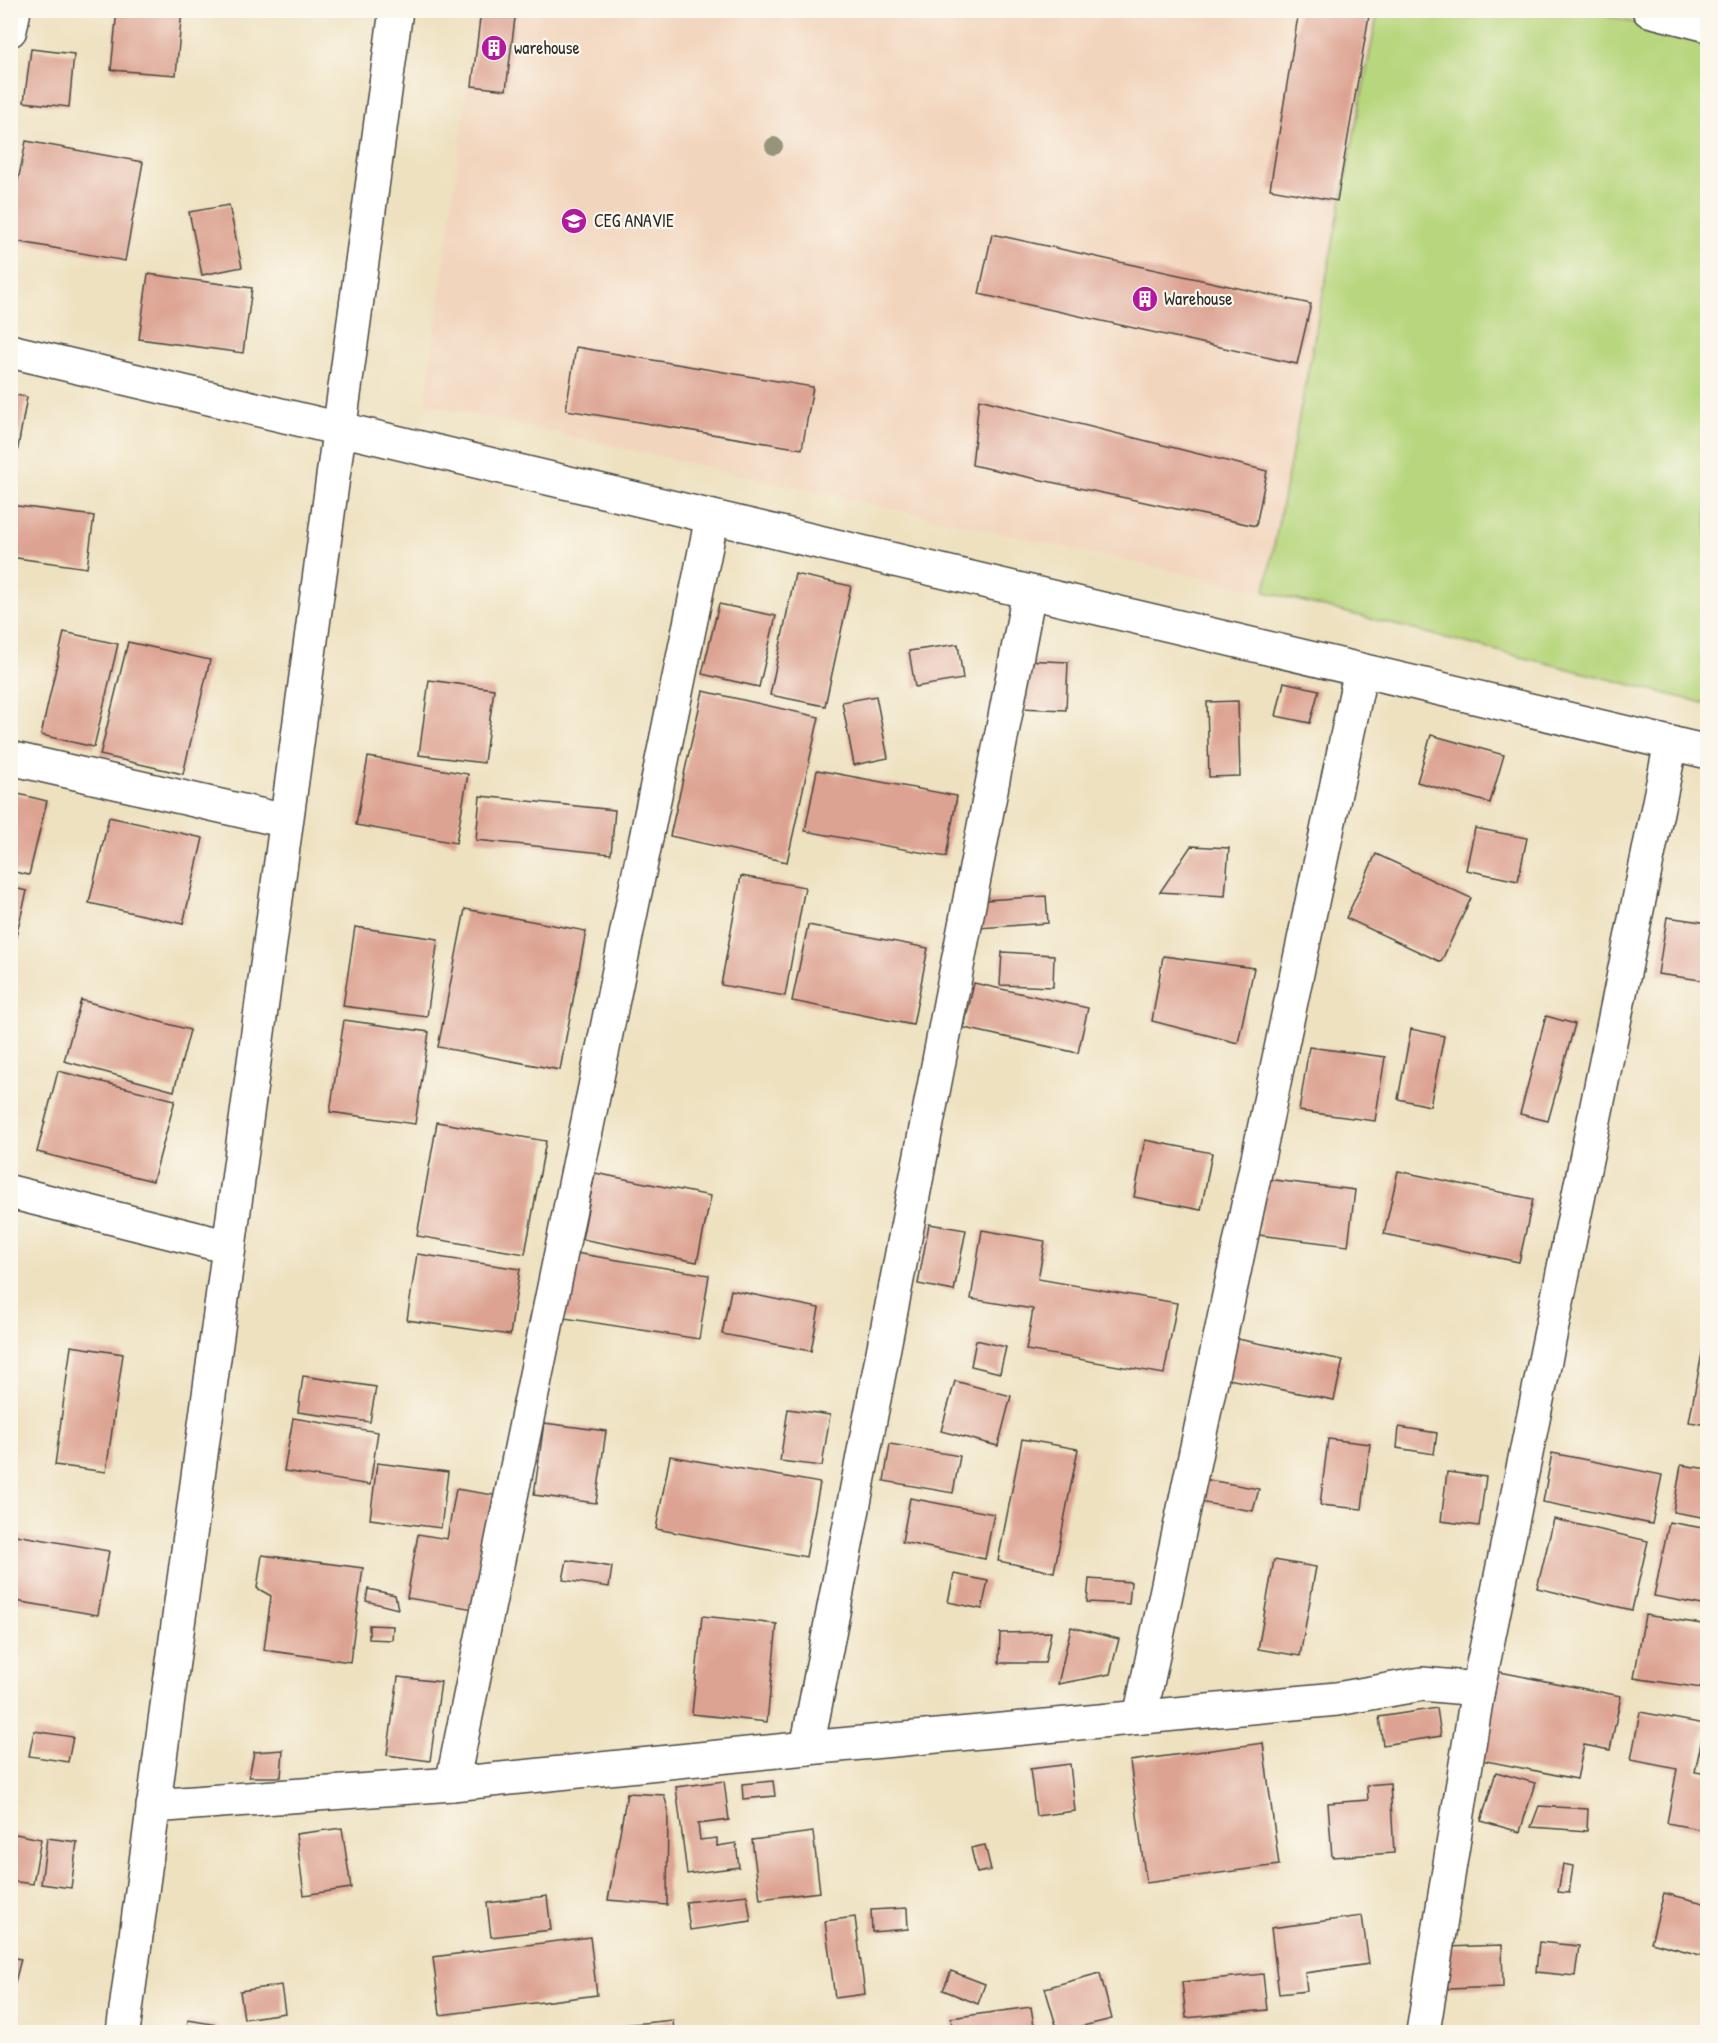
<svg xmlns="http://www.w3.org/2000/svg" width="1718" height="2043" font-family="'Patrick Hand',sans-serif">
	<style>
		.built { fill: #f2d5bd }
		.green { fill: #b7d67d; stroke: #718054; stroke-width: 1.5 }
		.building { fill: #dda392 }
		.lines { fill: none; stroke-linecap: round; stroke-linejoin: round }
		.street-casing { stroke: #484641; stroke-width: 36 }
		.secondary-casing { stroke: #484641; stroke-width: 36 }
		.street { stroke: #fff; stroke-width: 33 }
		.secondary { stroke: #fff; stroke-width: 33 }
		.tree { fill: #96957a }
		.labels { text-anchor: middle; stroke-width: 4.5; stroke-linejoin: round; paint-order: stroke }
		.poi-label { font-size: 18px; fill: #2b2b2b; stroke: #fbf7ec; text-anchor: start }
	</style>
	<rect width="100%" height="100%" fill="#fbf7ec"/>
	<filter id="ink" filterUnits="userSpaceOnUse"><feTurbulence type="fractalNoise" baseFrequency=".0167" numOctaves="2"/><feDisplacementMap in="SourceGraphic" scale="12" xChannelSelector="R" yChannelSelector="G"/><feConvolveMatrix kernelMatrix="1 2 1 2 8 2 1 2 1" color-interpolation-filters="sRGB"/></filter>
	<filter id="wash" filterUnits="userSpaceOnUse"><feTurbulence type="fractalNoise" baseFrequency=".008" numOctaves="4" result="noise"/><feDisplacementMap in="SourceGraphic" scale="24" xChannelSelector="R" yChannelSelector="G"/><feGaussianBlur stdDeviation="1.35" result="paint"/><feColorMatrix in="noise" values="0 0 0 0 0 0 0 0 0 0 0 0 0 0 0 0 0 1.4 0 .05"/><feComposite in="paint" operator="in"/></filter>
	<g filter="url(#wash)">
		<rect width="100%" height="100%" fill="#eee1c0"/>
		<!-- built -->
		<polygon class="built" points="478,11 1378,11 1265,592 425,404"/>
		<!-- green -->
		<polygon class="green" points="1378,11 1587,11 1707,40 1707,704 1265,592"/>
		<g id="blocks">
			<!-- building -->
			<g class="building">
				<polygon points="117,10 182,10 176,75 111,70"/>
				<polygon points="481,10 516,10 506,90 472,86"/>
				<polygon points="1299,10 1370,10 1337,201 1270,189"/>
				<polygon points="31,49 74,54 69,107 24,102"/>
				<polygon points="26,141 143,162 125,261 10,240 10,221"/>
				<polygon points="229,205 242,267 202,275 189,212"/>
				<polygon points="992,234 1311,304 1297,364 979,294"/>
				<polygon points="148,274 252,288 243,353 139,339"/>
				<polygon points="576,347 813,387 802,449 566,410"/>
				<polygon points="10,394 27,397 15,464 10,463"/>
				<polygon points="979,399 1267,471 1256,526 972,465"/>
				<polygon points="10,505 94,516 87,568 10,557"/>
				<polygon points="795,574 851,586 825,706 770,695"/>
				<polygon points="719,604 776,616 759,687 702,674"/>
				<polygon points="64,632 118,644 94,747 41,735"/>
				<polygon points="128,642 210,660 183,774 100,755"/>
				<polygon points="958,644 963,679 915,687 909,651"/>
				<polygon points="1022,660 1068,662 1066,710 1020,708"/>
				<polygon points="429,680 494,689 484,763 419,755"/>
				<polygon points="1284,682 1319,690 1310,723 1276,716"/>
				<polygon points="703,691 819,717 787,862 670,836"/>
				<polygon points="876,696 888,758 854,765 842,702"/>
				<polygon points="1238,701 1240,776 1209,777 1207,702"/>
				<polygon points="1431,735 1504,755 1490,803 1417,782"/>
				<polygon points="368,757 468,774 456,843 356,825"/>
				<polygon points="817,770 957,796 946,857 805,831"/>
				<polygon points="10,792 47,801 29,875 10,871"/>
				<polygon points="480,796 615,810 611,854 476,840"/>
				<polygon points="109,817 203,838 183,924 89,903"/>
				<polygon points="1475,828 1527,838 1518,881 1466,870"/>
				<polygon points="1191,846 1229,848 1225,896 1160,892"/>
				<polygon points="1376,854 1471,898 1441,962 1346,918"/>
				<polygon points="741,876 805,887 785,996 721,985"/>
				<polygon points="10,887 27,891 11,957 10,957"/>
				<polygon points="1046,896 1048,923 979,928 985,900"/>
				<polygon points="465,909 586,931 560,1070 438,1047"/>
				<polygon points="1667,917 1708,923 1708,981 1658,974"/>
				<polygon points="808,925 928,948 913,1025 792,1001"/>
				<polygon points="355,927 438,939 427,1017 343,1006"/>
				<polygon points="1002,952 1054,955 1053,987 1000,985"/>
				<polygon points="1163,956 1254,968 1238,1043 1152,1021"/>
				<polygon points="974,983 1088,1008 1078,1053 964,1028"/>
				<polygon points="81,1000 190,1030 174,1091 64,1061"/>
				<polygon points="1546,1016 1575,1024 1548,1121 1520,1114"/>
				<polygon points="344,1020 429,1032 415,1124 330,1112"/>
				<polygon points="1411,1029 1444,1036 1430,1106 1398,1099"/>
				<polygon points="1309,1047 1385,1057 1375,1121 1299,1111"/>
				<polygon points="58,1071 175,1100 153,1181 37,1152"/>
				<polygon points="437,1122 546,1141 525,1254 417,1236"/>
				<polygon points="1145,1140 1212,1153 1201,1210 1134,1197"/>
				<polygon points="1398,1171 1533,1199 1519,1262 1384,1234"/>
				<polygon points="595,1173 711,1196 697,1262 582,1239"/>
				<polygon points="1266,1179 1355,1190 1348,1246 1259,1235"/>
				<polygon points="929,1224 966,1230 954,1291 918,1284"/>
				<polygon points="982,1230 1045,1241 1038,1279 1177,1303 1164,1374 1026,1350 1033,1309 971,1299"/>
				<polygon points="575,1253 709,1275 699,1339 564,1318"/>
				<polygon points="417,1254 520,1269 510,1335 407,1320"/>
				<polygon points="731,1290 819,1308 811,1351 722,1334"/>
				<polygon points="1706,1332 1708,1332 1708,1425 1689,1422"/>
				<polygon points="1227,1337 1343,1360 1334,1400 1218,1377"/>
				<polygon points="976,1340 1006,1347 1000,1373 971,1366"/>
				<polygon points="71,1346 123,1354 106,1472 55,1465"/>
				<polygon points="303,1376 376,1387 370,1422 298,1412"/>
				<polygon points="955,1381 1011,1396 998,1446 941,1431"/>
				<polygon points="788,1409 830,1415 822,1466 780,1461"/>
				<polygon points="293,1418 378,1432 370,1485 284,1471"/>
				<polygon points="544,1423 606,1431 596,1503 534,1495"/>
				<polygon points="1399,1427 1437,1433 1434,1454 1397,1448"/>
				<polygon points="1022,1439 1078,1449 1054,1572 998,1561"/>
				<polygon points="1328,1439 1370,1444 1362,1509 1320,1505"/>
				<polygon points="890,1444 960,1456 953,1493 884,1481"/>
				<polygon points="1552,1453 1662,1475 1652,1524 1543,1502"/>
				<polygon points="670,1456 820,1483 806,1557 656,1529"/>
				<polygon points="377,1463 448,1472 441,1528 370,1519"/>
				<polygon points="1681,1465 1708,1469 1708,1518 1673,1512"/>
				<polygon points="1447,1472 1486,1477 1479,1526 1441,1521"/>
				<polygon points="1198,1478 1259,1489 1253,1511 1192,1501"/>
				<polygon points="456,1489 500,1496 480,1610 407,1598 418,1534 447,1539"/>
				<polygon points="910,1498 994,1514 985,1559 902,1542"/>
				<polygon points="1554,1519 1648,1541 1632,1610 1537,1588"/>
				<polygon points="1669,1522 1708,1529 1708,1606 1654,1596"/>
				<polygon points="10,1534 109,1551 98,1615 10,1600"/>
				<polygon points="262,1555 363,1568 350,1662 264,1650 271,1596 257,1588"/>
				<polygon points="567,1560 612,1567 609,1587 563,1580"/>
				<polygon points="1274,1560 1316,1567 1300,1656 1258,1649"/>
				<polygon points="954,1574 988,1581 982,1609 948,1602"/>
				<polygon points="1089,1579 1131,1582 1129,1604 1087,1602"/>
				<polygon points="368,1589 395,1595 398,1609 366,1601"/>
				<polygon points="1645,1615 1708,1625 1708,1689 1634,1678"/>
				<polygon points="702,1616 777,1624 767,1722 692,1714"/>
				<polygon points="369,1625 393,1626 392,1640 369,1639"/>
				<polygon points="1071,1627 1119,1639 1110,1674 1058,1684"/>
				<polygon points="1051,1632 1045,1663 999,1663 1000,1633"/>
				<polygon points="1495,1671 1621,1696 1610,1750 1584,1745 1577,1779 1476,1759"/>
				<polygon points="398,1677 441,1682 430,1761 387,1755"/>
				<polygon points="1437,1708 1441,1736 1383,1745 1379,1717"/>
				<polygon points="1640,1712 1705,1724 1695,1772 1708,1774 1708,1831 1667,1823 1677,1769 1631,1760"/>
				<polygon points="34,1731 73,1737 68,1762 29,1756"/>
				<polygon points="1263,1743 1279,1865 1146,1883 1130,1761"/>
				<polygon points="283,1750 281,1777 249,1777 254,1752"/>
				<polygon points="1070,1764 1075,1811 1036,1816 1030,1769"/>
				<polygon points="1496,1772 1535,1783 1520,1832 1481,1821"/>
				<polygon points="724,1781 729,1820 698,1824 700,1840 717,1838 717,1846 736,1843 739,1867 687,1874 676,1787"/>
				<polygon points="773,1781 775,1796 743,1799 742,1784"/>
				<polygon points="1390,1783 1394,1853 1332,1857 1328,1803 1368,1800 1367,1785"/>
				<polygon points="627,1793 664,1795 668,1809 667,1905 608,1900"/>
				<polygon points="1539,1806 1588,1809 1587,1831 1531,1827"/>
				<polygon points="342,1828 351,1888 304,1895 296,1834"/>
				<polygon points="813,1832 820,1892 760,1899 752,1840"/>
				<polygon points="10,1833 41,1839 33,1884 10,1881"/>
				<polygon points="47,1838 77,1842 71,1888 41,1884"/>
				<polygon points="985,1845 991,1870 977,1873 971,1848"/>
				<polygon points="1563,1864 1573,1866 1569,1893 1558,1892"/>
				<polygon points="1664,1893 1708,1904 1708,1943 1704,1956 1651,1942"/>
				<polygon points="747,1895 751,1921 690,1930 686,1902"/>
				<polygon points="547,1896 551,1930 491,1937 487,1903"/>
				<polygon points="907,1908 908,1929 872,1932 871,1910"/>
				<polygon points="1362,1916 1369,1964 1305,1973 1307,1991 1279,1994 1271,1928"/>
				<polygon points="855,1917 865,1994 835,1998 825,1921"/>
				<polygon points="590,1937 597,1995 440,2015 433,1957"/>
				<polygon points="1539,1942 1579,1946 1575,1976 1536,1972"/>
				<polygon points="1502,1945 1503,1987 1448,1989 1447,1947"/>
				<polygon points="10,1957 21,1959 11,1998 10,1998"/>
				<polygon points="951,1971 985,1984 978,2004 943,1990"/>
				<polygon points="1100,1973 1112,2019 1058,2032 1045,1988"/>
				<polygon points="1263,1974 1267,2010 1186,2018 1182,1982"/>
				<polygon points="281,1985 285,2013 244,2019 240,1991"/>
				<polygon points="1031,2007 1035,2032 953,2032 951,2018"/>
				<polygon points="188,2020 218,2025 217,2032 186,2032"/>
				<polygon points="673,2020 674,2032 624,2032 624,2025"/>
			</g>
		</g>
	</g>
	<g filter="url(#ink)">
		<use href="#blocks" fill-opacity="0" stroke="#484641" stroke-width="1.5"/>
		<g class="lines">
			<!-- street casing -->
			<g class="street-casing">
				<g id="street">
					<polyline points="1649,10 1708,25"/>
					<polyline points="10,30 14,10"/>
					<polyline points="10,351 1708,752"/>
					<polyline points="10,758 286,821"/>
					<polyline points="10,1192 229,1247"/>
					<polyline points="1140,1717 1361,670"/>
					<polyline points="807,1748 1029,592"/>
					<polyline points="452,1784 712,517"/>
					<polyline points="153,1806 452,1784 807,1748 1337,1699 1422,1684 1478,1689"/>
					<polyline points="1423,2032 1478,1689 1671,743"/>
				</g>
			</g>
			<!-- secondary casing -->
			<g class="secondary-casing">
				<polyline id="secondary" points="123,2032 396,10"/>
			</g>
			<!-- street -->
			<use href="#street" class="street"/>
			<!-- secondary -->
			<use href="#secondary" class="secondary"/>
		</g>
		<!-- trees -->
		<circle class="tree" cx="774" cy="146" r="9"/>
	</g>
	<!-- icons -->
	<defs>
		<g id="building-disc" transform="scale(1.35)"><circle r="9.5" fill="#b5179e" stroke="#fbf7ec"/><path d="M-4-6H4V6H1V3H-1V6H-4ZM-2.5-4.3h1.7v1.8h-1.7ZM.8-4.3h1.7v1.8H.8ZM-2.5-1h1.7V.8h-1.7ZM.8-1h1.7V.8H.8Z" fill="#fff"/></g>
		<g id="school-disc" transform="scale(1.35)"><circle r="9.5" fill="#b5179e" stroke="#fbf7ec"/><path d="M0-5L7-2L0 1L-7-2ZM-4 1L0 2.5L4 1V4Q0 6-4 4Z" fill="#fff"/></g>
	</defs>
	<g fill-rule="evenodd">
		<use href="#building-disc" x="494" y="48"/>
		<use href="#school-disc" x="574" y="221"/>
		<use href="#building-disc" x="1145" y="299"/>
	</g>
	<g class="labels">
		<!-- poi labels -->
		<g class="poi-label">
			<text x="514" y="54">warehouse</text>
			<text x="594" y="227">CEG ANAVIE</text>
			<text x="1164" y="305">Warehouse</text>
		</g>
	</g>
	<!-- margin -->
	<rect width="1718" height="2043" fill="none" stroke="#fbf7ec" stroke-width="36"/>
</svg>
